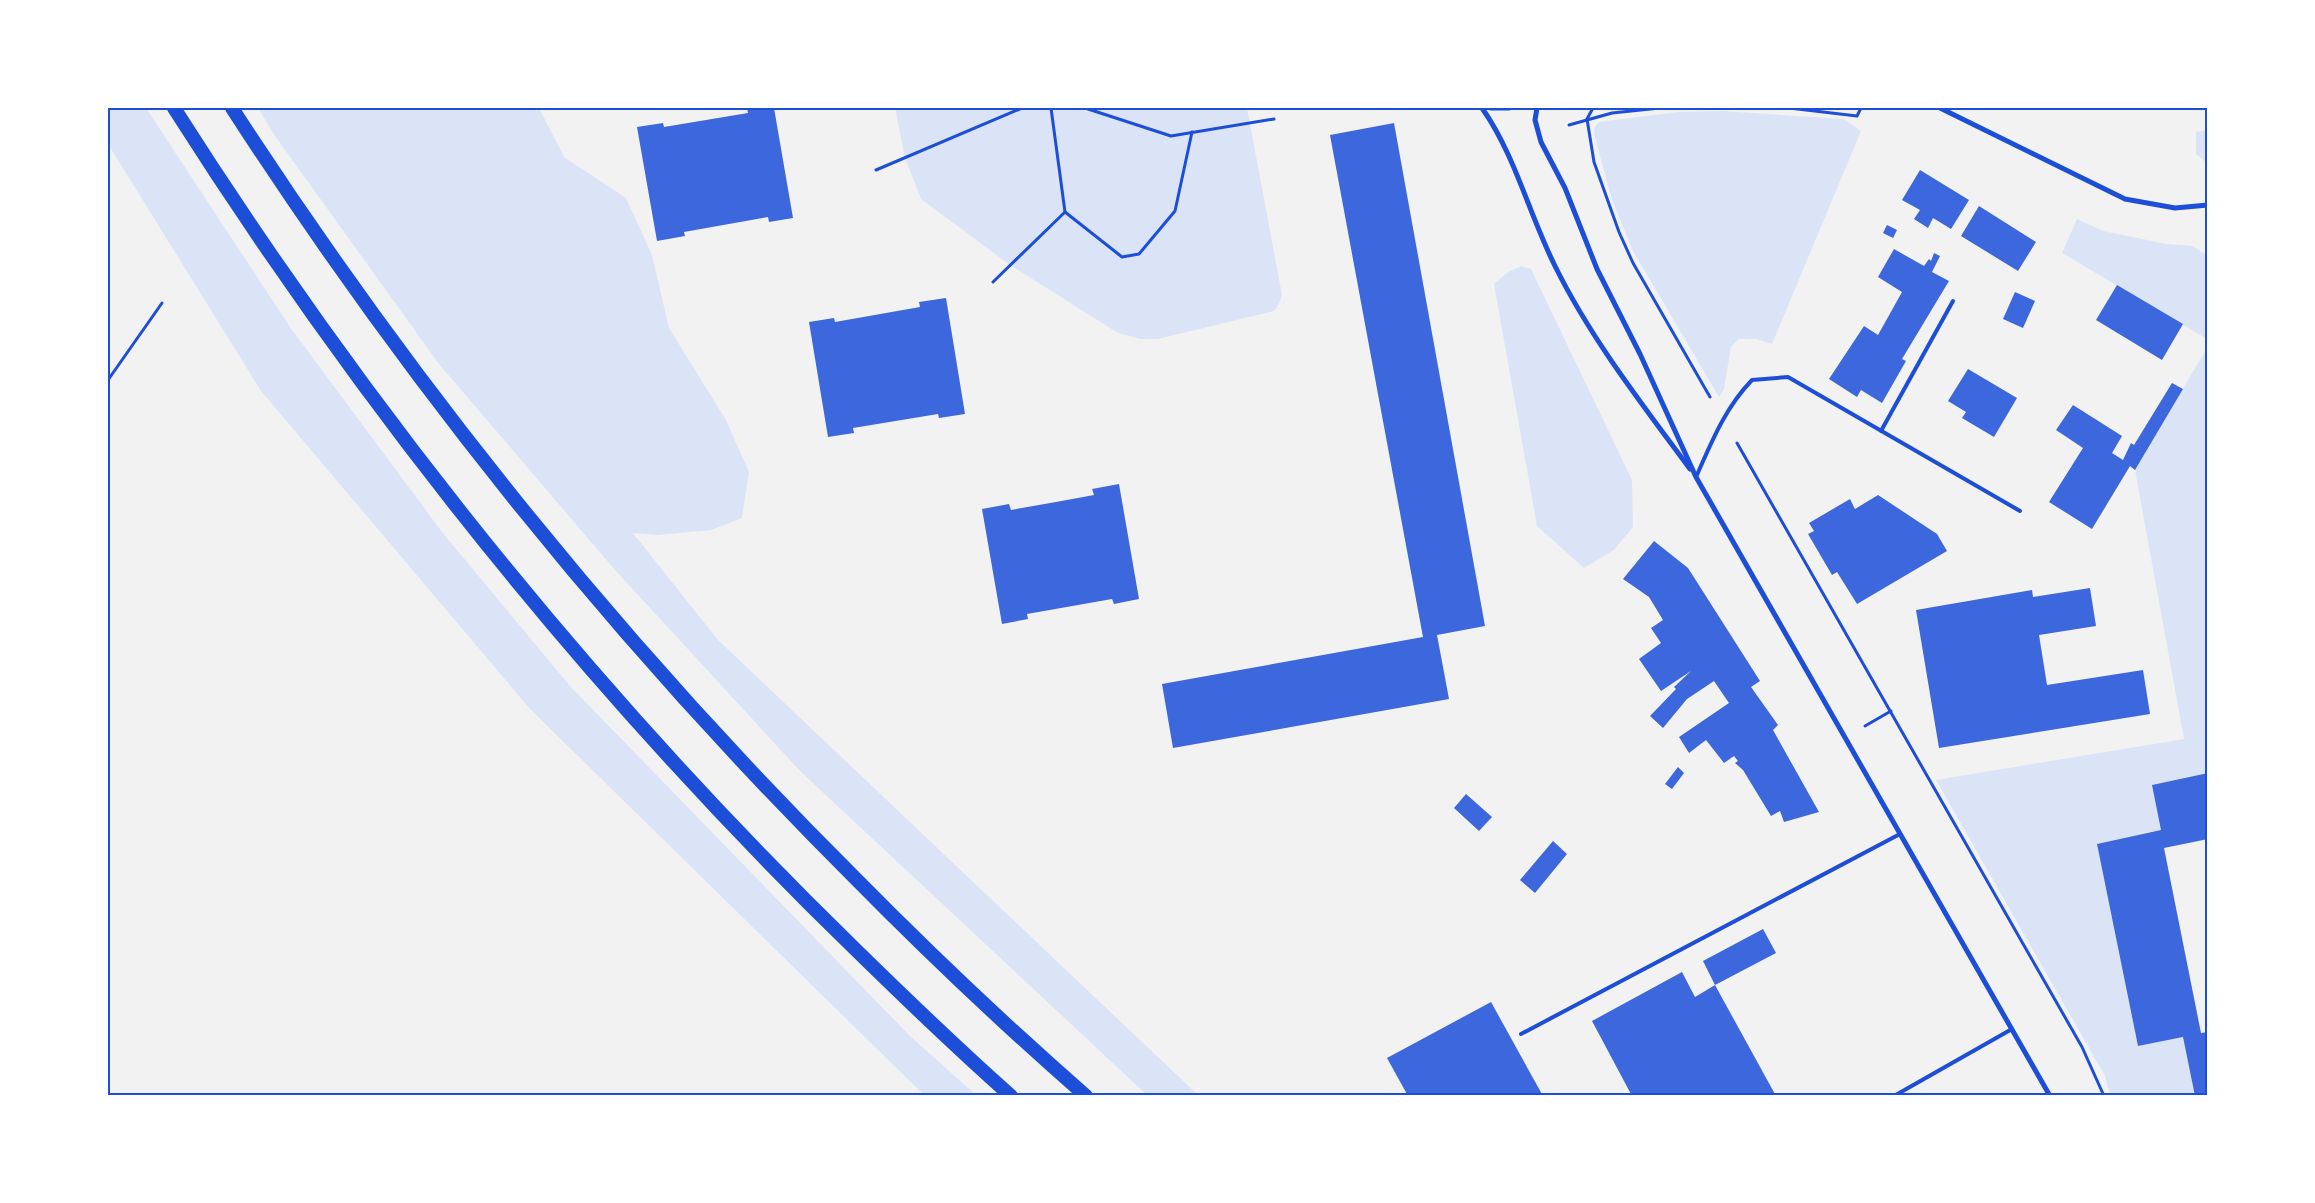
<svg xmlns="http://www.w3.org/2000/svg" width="2315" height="1203" font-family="Ubuntu,sans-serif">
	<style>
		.green { fill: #dbe4f7 }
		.building { fill: #3d67dc }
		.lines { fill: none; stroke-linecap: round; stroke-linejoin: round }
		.path { stroke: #1d4ed8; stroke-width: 3 }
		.service { stroke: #1d4ed8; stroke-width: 4 }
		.minor { stroke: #1d4ed8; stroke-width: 5 }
		.trunk { stroke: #1d4ed8; stroke-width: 14 }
		.neatline { fill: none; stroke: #1d4ed8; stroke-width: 2 }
	</style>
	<rect width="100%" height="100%" fill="#f2f2f2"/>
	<!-- green -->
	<g class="green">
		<polygon points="108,108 146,108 290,327 442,532 570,686 910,1036 976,1095 924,1095 530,709 261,391 108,144"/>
		<polygon points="258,108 539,108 564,157 626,198 652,255 669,328 726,420 749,472 742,518 711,530 658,535 633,533 718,640 1198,1095 1147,1095 801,772 615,570 439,364 275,136"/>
		<polygon points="895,108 1247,108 1282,295 1279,304 1274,311 1158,339 1140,339 1118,333 1010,265 921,199 905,158"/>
		<polygon points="1722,111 1844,119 1861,131 1772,344 1756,339 1739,339 1731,347 1724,389 1719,397 1633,251 1612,200 1594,134 1595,127 1599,122 1678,112"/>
		<polygon points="2207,130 2208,130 2207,163 2196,154 2196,132"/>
		<polygon points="2077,219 2103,231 2167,244 2192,246 2208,256 2207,339 2062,253"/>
		<polygon points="1521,266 1531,269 1632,480 1633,527 1614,550 1584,568 1537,526 1494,284 1508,272"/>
		<polygon points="2207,348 2207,773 2152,785 2161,830 2097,844 2138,1046 2183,1037 2195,1095 2110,1095 2105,1076 1936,780 2184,739 2135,470"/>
	</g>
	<!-- building -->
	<g class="building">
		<polygon points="747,108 774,108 793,218 769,222 768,217 684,232 685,236 657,241 637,127 663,123 664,127 748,113"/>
		<polygon points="1394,123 1485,626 1437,635 1449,699 1173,748 1162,684 1423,637 1330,135"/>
		<polygon points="1920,170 1969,200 1951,229 1933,218 1928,228 1914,219 1920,210 1902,200"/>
		<polygon points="1979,206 2036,242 2018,271 1961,236"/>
		<polygon points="1887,225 1897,230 1893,238 1883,233"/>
		<polygon points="1894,249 1924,266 1929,259 1931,261 1934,253 1940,256 1932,272 1949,281 1902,359 1906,361 1882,403 1861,390 1857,397 1829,379 1864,326 1878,335 1902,292 1878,277"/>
		<polygon points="2117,285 2183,324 2162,360 2096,320"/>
		<polygon points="2015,292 2035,301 2023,328 2003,319"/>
		<polygon points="946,298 965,414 939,418 938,414 853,428 854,433 828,437 809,322 834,318 835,322 920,307 919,302"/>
		<polygon points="1968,369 2017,398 1994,437 1962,418 1966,412 1948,401"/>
		<polygon points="2172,383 2183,389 2135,470 2130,466 2092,529 2049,502 2083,448 2056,430 2073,405 2122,436 2112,453 2123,460 2131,443 2134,445"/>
		<polygon points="1119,484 1139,599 1114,604 1112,599 1027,614 1028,619 1002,624 982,509 1009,504 1011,510 1056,502 1094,495 1092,489"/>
		<polygon points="1878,495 1937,534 1947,551 1857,604 1837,572 1832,575 1808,534 1814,531 1809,523 1850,499 1855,509"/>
		<polygon points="1654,541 1688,568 1760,681 1751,687 1778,725 1773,730 1819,812 1784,822 1780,811 1771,816 1743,770 1735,763 1738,761 1734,756 1724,763 1706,740 1689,753 1679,737 1729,703 1714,681 1687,699 1663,728 1650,716 1676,689 1674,687 1691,671 1661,691 1639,659 1661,643 1651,628 1663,620 1649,597 1623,579"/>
		<polygon points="2090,588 2096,626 2039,635 2047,685 2143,670 2150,714 1939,748 1916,610 2032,590 2033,597"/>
		<polygon points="1678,767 1684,773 1672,789 1665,784"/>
		<polygon points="2208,773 2208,839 2164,848 2201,1033 2208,1032 2208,1096 2195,1096 2183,1037 2138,1046 2097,844 2161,830 2152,785"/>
		<polygon points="1466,794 1492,817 1479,831 1454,808"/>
		<polygon points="1553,841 1567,854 1535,893 1520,880"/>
		<polygon points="1763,929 1776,953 1715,985 1703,961"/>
		<polygon points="1682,972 1695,997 1715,985 1776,1096 1632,1096 1592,1021"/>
		<polygon points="1491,1002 1543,1096 1408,1096 1387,1058"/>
	</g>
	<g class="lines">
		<!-- path -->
		<g class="path">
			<polyline points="1085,108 1171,136 1274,119"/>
			<polyline points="1593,108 1587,119 1594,162 1619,232 1633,263 1710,397"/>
			<polyline points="1789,108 1857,116 1861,108"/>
			<polyline points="1569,125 1612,113 1660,108"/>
			<polyline points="876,170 1022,108"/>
			<polyline points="1065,212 1122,257 1139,254 1175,211 1192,132"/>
			<polyline points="993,282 1065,212 1051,108"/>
			<polyline points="108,380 162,303"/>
			<polyline points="1737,443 2082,1047 2104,1096"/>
			<polyline points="1865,726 1891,711"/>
		</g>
		<!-- service -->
		<g class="service">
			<polyline points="1881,431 1953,301"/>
			<path d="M1696 477C1712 441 1725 408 1752 380L1788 377 2020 511"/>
			<polyline points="1521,1034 1900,834"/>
			<polyline points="1894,1096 2012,1029"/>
		</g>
		<!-- minor -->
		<g class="minor">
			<path d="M1482 108C1515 155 1529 214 1555 266 1591 339 1642 404 1690 469"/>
			<polyline points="1491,108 1509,108"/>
			<polyline points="1537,108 1535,120 1541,142 1565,188 1597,269 1640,354 1696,477 2050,1096"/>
			<polyline points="1940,108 2125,199 2175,208 2208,205"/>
		</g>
		<!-- trunk -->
		<g class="trunk">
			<path d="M174 108C368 413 595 696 854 948 905 998 957 1048 1011 1096"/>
			<path d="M232 108C412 386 621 645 856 879 930 954 1007 1027 1086 1096"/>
		</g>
	</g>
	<!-- border -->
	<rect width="2315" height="1203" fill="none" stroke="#ffffff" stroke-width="218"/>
	<rect x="109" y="109" width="2097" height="985" class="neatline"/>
</svg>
